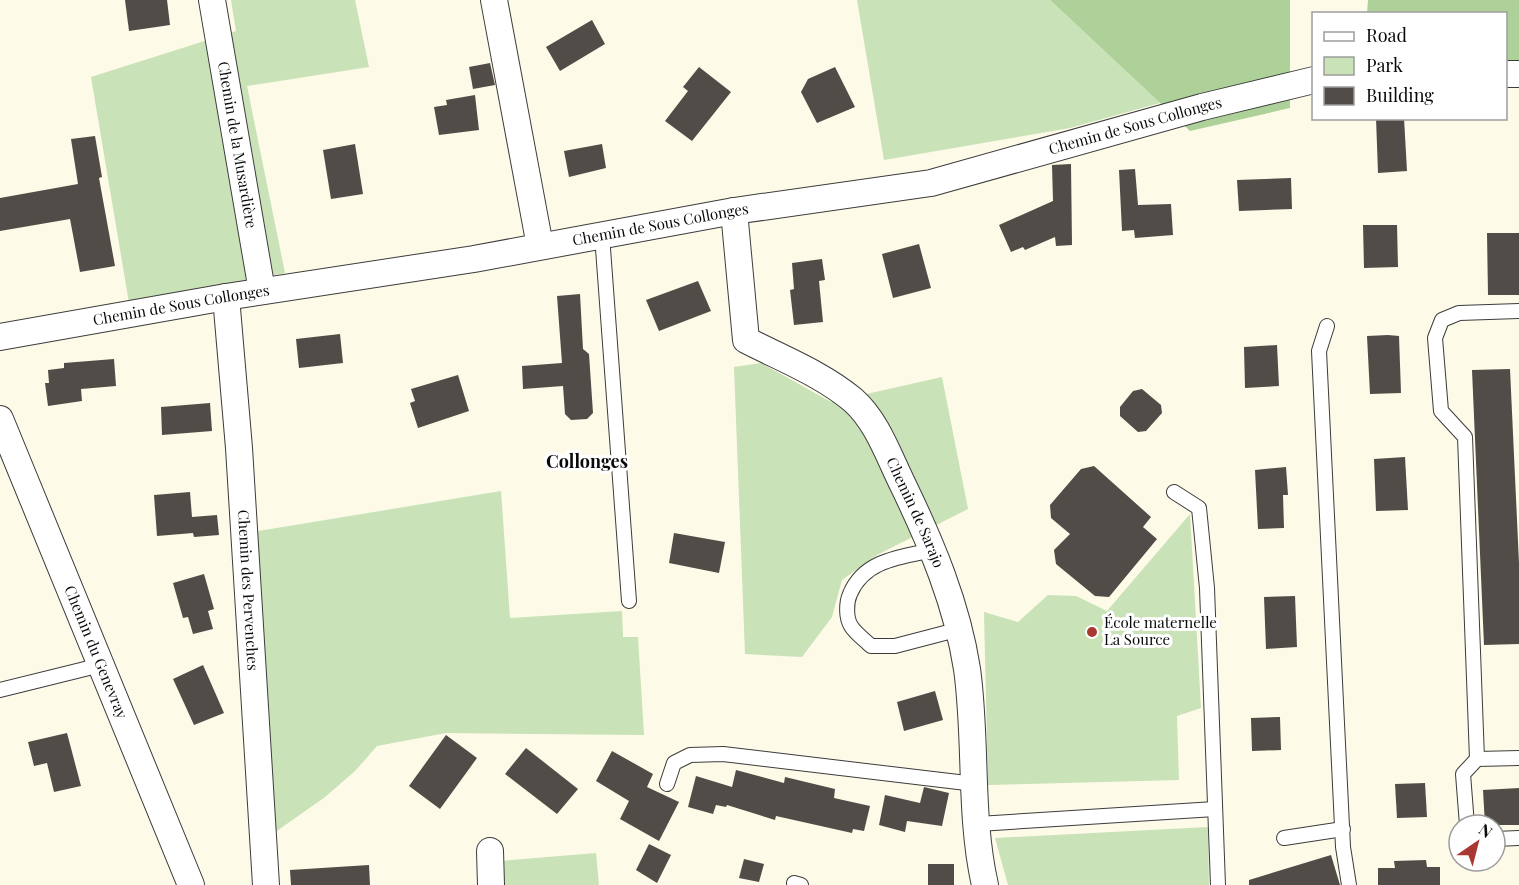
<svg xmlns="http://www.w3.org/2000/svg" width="1519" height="885" font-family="'Playfair Display',serif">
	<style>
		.green { fill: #c9e2b7 }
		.forest { fill: #add198 }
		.building { fill: #514c47 }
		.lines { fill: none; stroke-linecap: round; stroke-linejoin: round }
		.lane-casing { stroke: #3c3c3c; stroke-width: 16 }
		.street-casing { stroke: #3c3c3c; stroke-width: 28 }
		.lane { stroke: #fff; stroke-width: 14 }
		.street { stroke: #fff; stroke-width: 26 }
		.poi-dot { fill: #a93732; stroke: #fff; stroke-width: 2 }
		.labels { text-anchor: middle; stroke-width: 6; stroke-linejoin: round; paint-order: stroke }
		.street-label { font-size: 15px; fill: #090909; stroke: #fff }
		.poi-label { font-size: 15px; fill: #090909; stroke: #fff; text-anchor: start }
		.quarter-label { font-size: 18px; font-weight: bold; fill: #090909; stroke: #fff }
	</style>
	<rect width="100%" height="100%" fill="#fdfae8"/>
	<!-- green -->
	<g class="green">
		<polygon points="231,0 355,0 369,67 247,86 285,273 129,303 91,77 236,31"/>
		<polygon points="857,0 1050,0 1160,103 1070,128 884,160"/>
		<polygon points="761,363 831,402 942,377 968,509 877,555 842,580 832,617 802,657 745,654 734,367"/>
		<polygon points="501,491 510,618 622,611 623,637 638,637 644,735 446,733 377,746 355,771 325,797 274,833 253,532"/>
		<polygon points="1190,514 1201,708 1177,716 1179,780 988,785 984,612 1018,622 1048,595 1076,596 1107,611"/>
		<polygon points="1208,827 1209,885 1008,885 995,838"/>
		<polygon points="596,853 599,885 502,885 500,861"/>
	</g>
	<!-- forest -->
	<g class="forest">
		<polygon points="1050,0 1290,0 1290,108 1190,131"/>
		<polygon points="1368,0 1519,0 1519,70 1506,70 1506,14 1367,14"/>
	</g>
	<!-- building -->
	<g class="building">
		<polygon points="125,0 167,0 170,25 129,31"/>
		<polygon points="592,20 605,44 560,71 546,47"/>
		<polygon points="490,63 495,85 473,89 469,67"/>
		<polygon points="699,67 731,92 692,141 665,121 688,91 683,87"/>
		<polygon points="835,67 855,107 817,123 801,92 808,79"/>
		<polygon points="475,95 479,130 439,135 434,107 447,105 446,100"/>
		<polygon points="1376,118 1404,118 1407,171 1378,173"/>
		<polygon points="95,136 102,177 99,178 115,266 80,272 70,219 0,231 0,198 78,184 71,139"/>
		<polygon points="355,144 363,194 331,199 323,150"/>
		<polygon points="602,144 606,168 569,177 564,151"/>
		<polygon points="1071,164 1072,245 1056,246 1055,237 1025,250 1023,247 1011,252 999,225 1053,201 1052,165"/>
		<polygon points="1135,169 1138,205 1171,204 1173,235 1135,238 1134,230 1122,231 1119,170"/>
		<polygon points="1291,178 1292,209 1239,211 1237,180"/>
		<polygon points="1363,225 1397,225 1398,267 1364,268"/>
		<polygon points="1487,233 1519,233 1519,295 1488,295"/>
		<polygon points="919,244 931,288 893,298 882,254"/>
		<polygon points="822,259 825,280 819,281 823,322 794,325 790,290 794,289 792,263"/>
		<polygon points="698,281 711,311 659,331 646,300"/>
		<polygon points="580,294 583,349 589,354 593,413 587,419 571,420 565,414 563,386 523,389 522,366 562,363 557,296"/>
		<polygon points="340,334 343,363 299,368 296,339"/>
		<polygon points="1388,335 1399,336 1401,393 1370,394 1367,336"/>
		<polygon points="1277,345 1279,386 1245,388 1244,347"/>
		<polygon points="114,359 116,386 81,389 82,401 48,406 45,383 49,383 48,370 64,368 64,363"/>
		<polygon points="1510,369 1519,563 1519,644 1484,645 1472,370"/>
		<polygon points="458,375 469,411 418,428 410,403 415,401 411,389"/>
		<polygon points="1142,389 1161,405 1162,413 1146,431 1138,432 1120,416 1120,407 1133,391"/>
		<polygon points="210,403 212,431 162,435 161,407"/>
		<polygon points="1405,457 1408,510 1376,511 1374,459"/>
		<polygon points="1094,466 1151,517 1143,527 1157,539 1109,597 1095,596 1056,564 1054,550 1070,534 1051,518 1050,505 1081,469"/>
		<polygon points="1286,467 1288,495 1283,495 1284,528 1258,529 1255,470"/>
		<polygon points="190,492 192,517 217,515 219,535 194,537 193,533 157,536 154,495"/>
		<polygon points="674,533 725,542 719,573 669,563"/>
		<polygon points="204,574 214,609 208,611 213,629 193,634 188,617 183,618 173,583"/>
		<polygon points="1295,596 1297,647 1266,649 1264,597"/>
		<polygon points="203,665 224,713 194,725 173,679"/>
		<polygon points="935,691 943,720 904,731 897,702"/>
		<polygon points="1280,717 1281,750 1252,751 1251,718"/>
		<polygon points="67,733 81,786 54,792 47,763 34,766 28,742"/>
		<polygon points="446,735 477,758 440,809 409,786"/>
		<polygon points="526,748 578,789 557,814 505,774"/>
		<polygon points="612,751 653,774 647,787 679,802 659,841 620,819 629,801 596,781"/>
		<polygon points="736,770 784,783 785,777 835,789 834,798 870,806 864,831 853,829 852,833 776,816 775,820 727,805 726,807 716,805 713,814 688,807 696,776 732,787"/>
		<polygon points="1425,783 1427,817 1397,818 1395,784"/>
		<polygon points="924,787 949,793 942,826 907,821 905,832 879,825 885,795 920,803"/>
		<polygon points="1519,788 1519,825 1485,825 1483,790"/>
		<polygon points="649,844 671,855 657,883 636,870"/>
		<polygon points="1331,855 1340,885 1249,885 1249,880"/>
		<polygon points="744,859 764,864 759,882 739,878"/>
		<polygon points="1426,860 1427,867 1440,867 1440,885 1378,885 1378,868 1395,868 1394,861"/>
		<rect x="928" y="864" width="26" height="21"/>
		<polygon points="369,865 370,885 291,885 290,870"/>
	</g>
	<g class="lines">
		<!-- lane casing -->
		<g class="lane-casing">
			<g id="lane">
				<polyline points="602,235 629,601"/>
				<polyline points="1327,326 1319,351 1343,847 1349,885"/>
				<polyline points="1174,492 1199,508 1207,588 1218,885"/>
				<path d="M933 550C900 557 864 560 850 594 846 603 846 618 851 626 855 633 865 640 871 646H895L960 629"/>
				<polyline points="0,690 101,665"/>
				<polyline points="1477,759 1465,437 1441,411 1435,338 1442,320 1459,313 1519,311"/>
				<polyline points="667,784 674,763 690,755 723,754 975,784"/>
				<polyline points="978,824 1215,809"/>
				<polyline points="1467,825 1463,774 1477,759 1519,758"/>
				<polyline points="1284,838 1343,829"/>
				<polyline points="1495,839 1519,838"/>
				<polyline points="794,883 801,885"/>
			</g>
		</g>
		<!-- street casing -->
		<g class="street-casing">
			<g id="street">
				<path id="s1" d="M212 0 262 291"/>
				<polyline points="494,0 540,246"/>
				<polyline points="1506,74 1519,74"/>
				<path id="s2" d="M734 211 746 340C781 358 822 374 853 400 877 421 889 457 903 485 931 543 957 604 967 669 977 740 969 815 985 885"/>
				<path id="s3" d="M226 297 239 448 266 885"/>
				<path id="s4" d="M0 337 226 297 474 259 734 211 931 183 1202 107 1314 80"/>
				<path id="s5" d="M0 419 191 885"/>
				<polyline points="490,851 491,885"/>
			</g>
		</g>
		<!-- lane -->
		<use href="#lane" class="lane"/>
		<!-- street -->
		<use href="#street" class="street"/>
	</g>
	<!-- markers -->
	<circle class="poi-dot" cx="1092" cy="632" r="6"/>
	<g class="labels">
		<!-- street labels -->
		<g class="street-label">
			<text dy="5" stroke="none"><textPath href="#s4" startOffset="1156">Chemin de Sous Collonges</textPath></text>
			<text dy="5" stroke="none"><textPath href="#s1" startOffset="147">Chemin de la Musardière</textPath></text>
			<text dy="5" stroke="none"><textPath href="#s4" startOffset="670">Chemin de Sous Collonges</textPath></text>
			<text dy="5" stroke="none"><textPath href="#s4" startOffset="184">Chemin de Sous Collonges</textPath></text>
			<text dy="5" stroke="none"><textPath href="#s2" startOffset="382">Chemin de Sarajo</textPath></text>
			<text dy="5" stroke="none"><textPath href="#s3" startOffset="294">Chemin des Pervenches</textPath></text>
			<text dy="5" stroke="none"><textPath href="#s5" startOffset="252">Chemin du Genevray</textPath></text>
		</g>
		<!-- poi labels -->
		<g class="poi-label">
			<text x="1104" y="628">École maternelle<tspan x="1104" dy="17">La Source</tspan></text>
		</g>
		<!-- quarter labels -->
		<g class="quarter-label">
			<text x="587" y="468">Collonges</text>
		</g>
	</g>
	<!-- legend -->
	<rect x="1312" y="12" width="195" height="108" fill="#ffffff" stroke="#9d9d9d" stroke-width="1.5"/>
	<rect x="1324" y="32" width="30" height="9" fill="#ffffff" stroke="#9d9d9d" stroke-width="1.5"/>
	<text x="1366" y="42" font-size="18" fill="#090909">Road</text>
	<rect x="1324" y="57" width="30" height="18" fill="#c9e2b7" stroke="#9d9d9d" stroke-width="1.5"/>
	<text x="1366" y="72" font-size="18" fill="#090909">Park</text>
	<rect x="1324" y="87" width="30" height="18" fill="#514c47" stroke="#9d9d9d" stroke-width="1.5"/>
	<text x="1366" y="102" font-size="18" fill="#090909">Building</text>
	<!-- north arrow -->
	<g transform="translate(1477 843) rotate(35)"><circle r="28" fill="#ffffff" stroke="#9d9d9d" stroke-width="1.5"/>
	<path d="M0-4.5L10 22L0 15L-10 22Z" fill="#a93732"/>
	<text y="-9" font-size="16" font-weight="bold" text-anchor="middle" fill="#090909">N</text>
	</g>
</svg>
